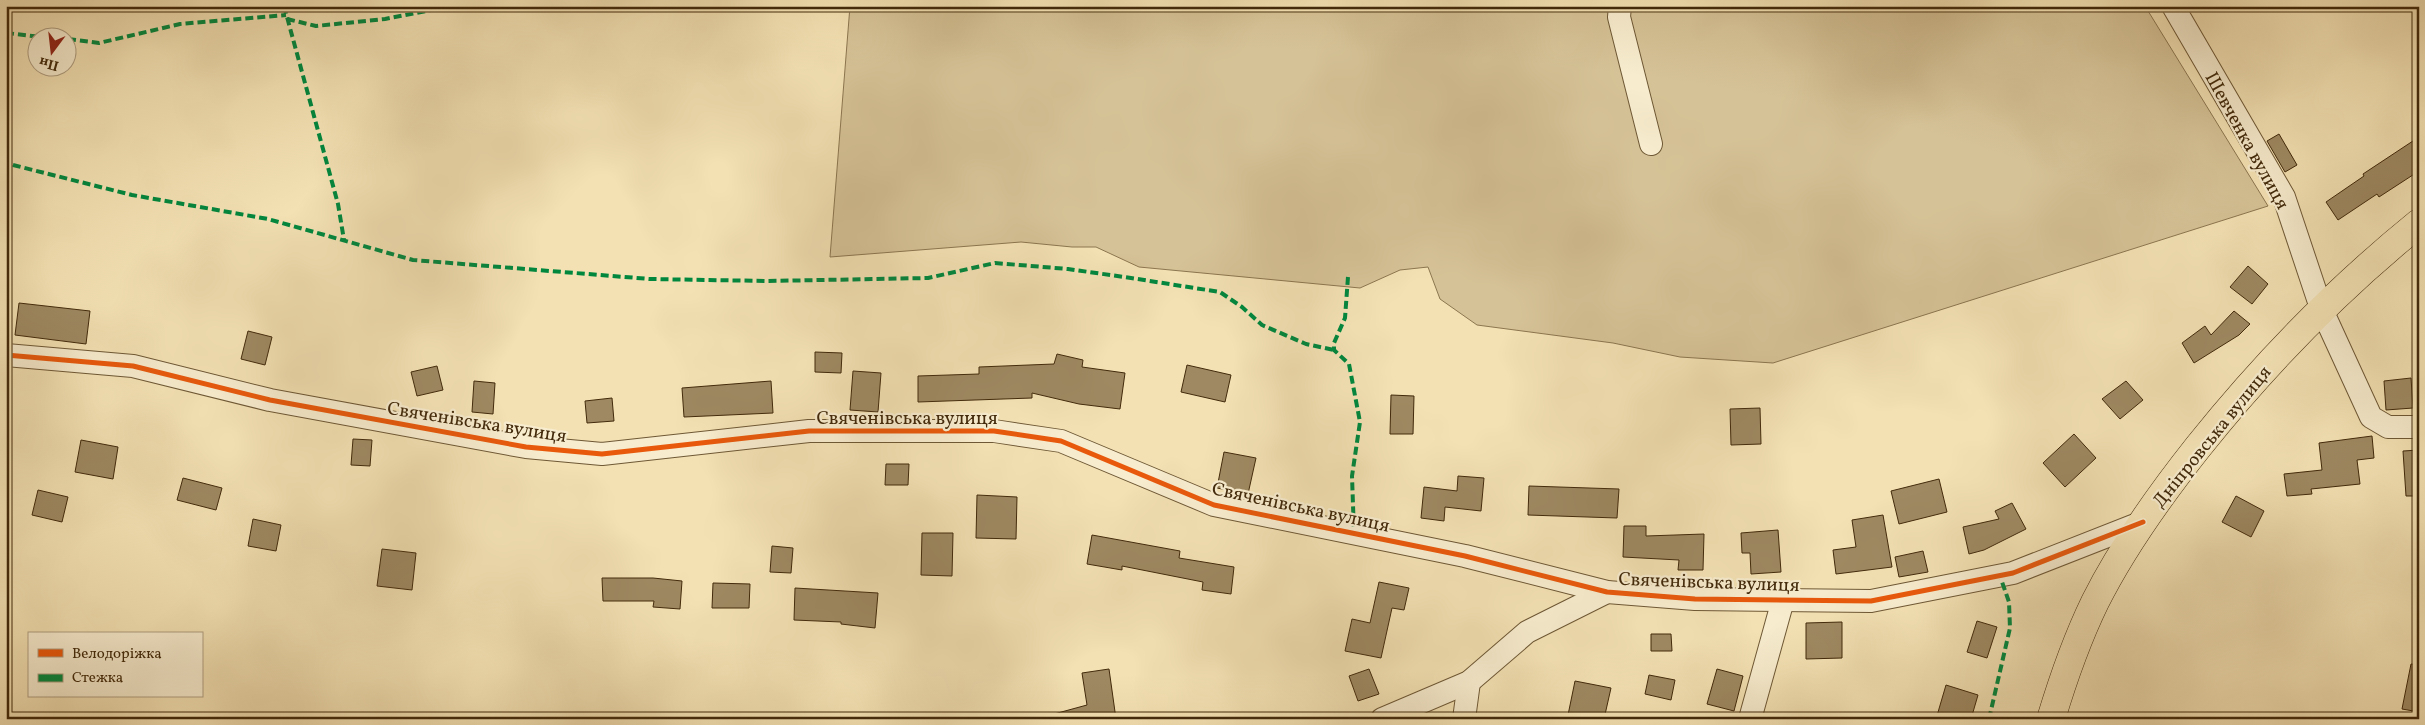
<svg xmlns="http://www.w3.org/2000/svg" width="2425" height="725" font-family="Vollkorn,serif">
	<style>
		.green { fill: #d5c296; stroke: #8c7650 }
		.building { fill: #9e8962; stroke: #422a0b }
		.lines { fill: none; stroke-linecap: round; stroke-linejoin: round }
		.minor-casing { stroke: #6e5835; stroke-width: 24 }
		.highway-casing { stroke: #422a0b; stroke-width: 29 }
		.minor { stroke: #f7ecce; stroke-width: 22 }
		.highway { stroke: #f3e1b3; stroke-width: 28 }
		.quiet { stroke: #00873e; stroke-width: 4; stroke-dasharray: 8 4; stroke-linecap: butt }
		.cycleway-casing { stroke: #f7ecce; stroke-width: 8 }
		.cycleway { stroke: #e8590c; stroke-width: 5 }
		.labels { text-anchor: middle; stroke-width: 4.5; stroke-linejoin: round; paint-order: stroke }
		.street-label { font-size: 19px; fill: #422a0b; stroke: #f7ecce }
	</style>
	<rect width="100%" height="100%" fill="#f3e1b3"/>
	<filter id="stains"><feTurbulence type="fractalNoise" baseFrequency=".004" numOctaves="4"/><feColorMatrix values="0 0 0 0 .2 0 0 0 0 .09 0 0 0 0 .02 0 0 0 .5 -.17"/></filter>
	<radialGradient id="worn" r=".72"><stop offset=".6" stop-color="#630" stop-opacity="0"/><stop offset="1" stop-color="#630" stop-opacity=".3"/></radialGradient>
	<!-- green -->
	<polygon class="green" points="850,6 2145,6 2268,206 1773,363 1680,357 1613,343 1477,325 1440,299 1428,267 1400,270 1360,288 1139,267 1096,247 1072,247 1021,242 830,257"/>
	<!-- building -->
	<g class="building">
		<polygon points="2279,134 2297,165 2285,172 2267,141"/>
		<polygon points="2419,137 2419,171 2379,197 2377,194 2338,220 2326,202 2364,176 2363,174"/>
		<polygon points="2248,266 2268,284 2252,304 2230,287"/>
		<polygon points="19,303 90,311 86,344 15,335"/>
		<polygon points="2234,311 2250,324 2239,335 2194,363 2182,343 2205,326 2211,335"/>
		<polygon points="248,331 272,337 265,365 241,359"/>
		<polygon points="815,352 842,353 841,373 815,372"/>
		<polygon points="1057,354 1083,360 1082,367 1125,373 1120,409 1079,404 1032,393 1032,398 918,402 918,376 979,374 979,367 1054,364"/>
		<polygon points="1187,365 1231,375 1225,402 1181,392"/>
		<polygon points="437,366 443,390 417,396 411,372"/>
		<polygon points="853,371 881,373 878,412 850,410"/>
		<polygon points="2411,378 2413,408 2386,410 2384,381"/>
		<polygon points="474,381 495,383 493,414 472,412"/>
		<polygon points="771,381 773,413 684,417 682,388"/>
		<polygon points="2126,381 2143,400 2120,419 2102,399"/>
		<polygon points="1391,395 1414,396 1413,434 1390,434"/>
		<polygon points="612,398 614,421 587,423 585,401"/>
		<polygon points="1760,408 1761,444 1731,445 1730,409"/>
		<polygon points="2074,434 2096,458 2065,487 2043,463"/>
		<polygon points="2372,436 2374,458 2357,460 2360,484 2311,489 2312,494 2287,496 2284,474 2322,470 2319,443"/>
		<polygon points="353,439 372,440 370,466 351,465"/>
		<polygon points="81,440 118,447 113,479 75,472"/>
		<polygon points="2419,450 2419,496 2406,496 2403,451"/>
		<polygon points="1224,452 1256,458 1248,494 1217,488"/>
		<polygon points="886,464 909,464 908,485 885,485"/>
		<polygon points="1458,476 1484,478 1481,511 1445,507 1444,521 1421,518 1424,487 1457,491"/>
		<polygon points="183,478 222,488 216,510 177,500"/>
		<polygon points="1939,479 1947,512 1899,524 1891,491"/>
		<polygon points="1529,486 1619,489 1617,518 1528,515"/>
		<polygon points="38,490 68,497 62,522 32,515"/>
		<polygon points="977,495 1017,497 1016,539 976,538"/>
		<polygon points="2236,496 2264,511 2251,537 2222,522"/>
		<polygon points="2012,503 2026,529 1984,550 1969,554 1963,527 1999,519 1995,511"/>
		<polygon points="1883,515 1892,567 1836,574 1833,550 1856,547 1852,520"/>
		<polygon points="253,519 281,525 276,551 248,546"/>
		<polygon points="1624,526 1646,526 1646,536 1704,534 1703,570 1678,570 1679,560 1623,557"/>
		<polygon points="1778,530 1781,572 1751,574 1750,553 1742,553 1741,533"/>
		<polygon points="922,533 953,533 952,576 921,575"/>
		<polygon points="1092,535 1180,551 1179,558 1234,567 1231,594 1202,590 1203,582 1122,566 1122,570 1087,564"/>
		<polygon points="772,546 793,548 791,573 770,572"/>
		<polygon points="382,549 416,553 412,590 377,586"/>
		<polygon points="1923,551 1928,572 1899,577 1895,557"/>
		<polygon points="602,578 653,578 682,581 680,609 653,607 654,601 603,601"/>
		<polygon points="1379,582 1409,588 1404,610 1392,608 1381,658 1345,651 1352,619 1370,623"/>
		<polygon points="713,583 750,584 749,608 712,608"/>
		<polygon points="795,588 878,593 875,628 841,624 841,622 794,620"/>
		<polygon points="1977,621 1997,627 1987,658 1967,652"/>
		<polygon points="1842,622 1842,658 1806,659 1806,623"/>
		<polygon points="1651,634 1671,634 1672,651 1651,651"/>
		<polygon points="2411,664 2419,665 2419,712 2402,709"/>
		<polygon points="1109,669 1116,719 1054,719 1054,714 1087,705 1082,673"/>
		<polygon points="1369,669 1379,694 1358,701 1349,676"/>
		<polygon points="1717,669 1743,676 1734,711 1707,704"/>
		<polygon points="1649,675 1675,680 1671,700 1645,694"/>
		<polygon points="1575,681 1611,688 1604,719 1584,719 1568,715"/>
		<polygon points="1946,685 1978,695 1971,719 1936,719"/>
	</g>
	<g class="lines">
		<!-- minor casing -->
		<g class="minor-casing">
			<g id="minor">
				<polyline points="1620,6 1619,17 1651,144"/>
				<polyline points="2173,6 2284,197 2321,308 2371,417 2388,427 2419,427"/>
				<polyline points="6,355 133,366 270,400 526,447 602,454 809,431 994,431 1061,441 1214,505 1465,556 1607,592 1695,599 1871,601 2013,573 2143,522"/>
				<polyline points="1382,719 1469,682 1527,632 1607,592"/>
				<polyline points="1464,719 1469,682"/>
				<polyline points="1750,719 1783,600"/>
			</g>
		</g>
		<!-- highway casing -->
		<g class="highway-casing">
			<path id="highway" d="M2051 719C2063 679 2077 639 2095 602 2123 546 2160 495 2198 447 2265 363 2335 291 2419 223"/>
		</g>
		<!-- minor -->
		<use href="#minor" class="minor"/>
		<!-- highway -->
		<use href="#highway" class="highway"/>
		<!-- quiet -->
		<g class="quiet">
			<polyline points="284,6 338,204 344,240"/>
			<polyline points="287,19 316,26 385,19 431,10 436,6"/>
			<polyline points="6,33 51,38"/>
			<polyline points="68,39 99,43 180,24 286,15"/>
			<polyline points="6,155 13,165 132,195 268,219 413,260 650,279 768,281 928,278 995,263 1068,269 1131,278 1220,292 1242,307 1262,325 1306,344 1334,350"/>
			<polyline points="1348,277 1345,318 1334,343 1334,350 1349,364 1360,422 1352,476 1354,534"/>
			<polyline points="1989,719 2010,628 2009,602 2000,576"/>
		</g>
		<!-- cycleway casing -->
		<g class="cycleway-casing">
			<polyline id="cycleway" points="6,355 133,366 270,400 526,447 602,454 809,431 994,431 1061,441 1214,505 1465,556 1607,592 1695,599 1871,601 2013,573 2143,522"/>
		</g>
		<!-- cycleway -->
		<use href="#cycleway" class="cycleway"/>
	</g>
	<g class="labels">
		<!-- street labels -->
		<g class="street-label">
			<text transform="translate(2248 140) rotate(61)" y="7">Шевченка вулиця</text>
			<text x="907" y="424">Свяченівська вулиця</text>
			<text transform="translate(477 421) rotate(9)" y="7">Свяченівська вулиця</text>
			<text transform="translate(2211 436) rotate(-51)" y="7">Дніпровська вулиця</text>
			<text transform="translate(1301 506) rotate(12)" y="7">Свяченівська вулиця</text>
			<text transform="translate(1709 581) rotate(2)" y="7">Свяченівська вулиця</text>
		</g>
	</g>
	<!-- margin -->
	<rect width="2425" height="725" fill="none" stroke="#f3e1b3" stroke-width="25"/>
	<rect x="8" y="8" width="2410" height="710" fill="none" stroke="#422a0b" stroke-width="2.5"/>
	<rect x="12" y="12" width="2400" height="700" fill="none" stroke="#422a0b"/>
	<!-- legend -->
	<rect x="28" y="632" width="175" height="65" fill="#f7ecce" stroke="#af9e80"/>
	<rect x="38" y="649" width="25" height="8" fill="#e8590c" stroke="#af9e80"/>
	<text x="72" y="658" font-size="15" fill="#422a0b">Велодоріжка</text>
	<rect x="38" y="674" width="25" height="8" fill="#00873e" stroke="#af9e80"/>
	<text x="72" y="682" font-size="15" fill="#422a0b">Стежка</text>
	<!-- north arrow -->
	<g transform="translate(52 52) rotate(195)"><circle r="24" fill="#f7ecce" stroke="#af9e80"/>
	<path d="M0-4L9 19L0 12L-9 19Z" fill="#8f2418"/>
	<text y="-8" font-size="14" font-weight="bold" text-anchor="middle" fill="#422a0b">Пн</text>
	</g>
	<rect width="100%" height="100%" filter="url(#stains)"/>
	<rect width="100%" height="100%" fill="url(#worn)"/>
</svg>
